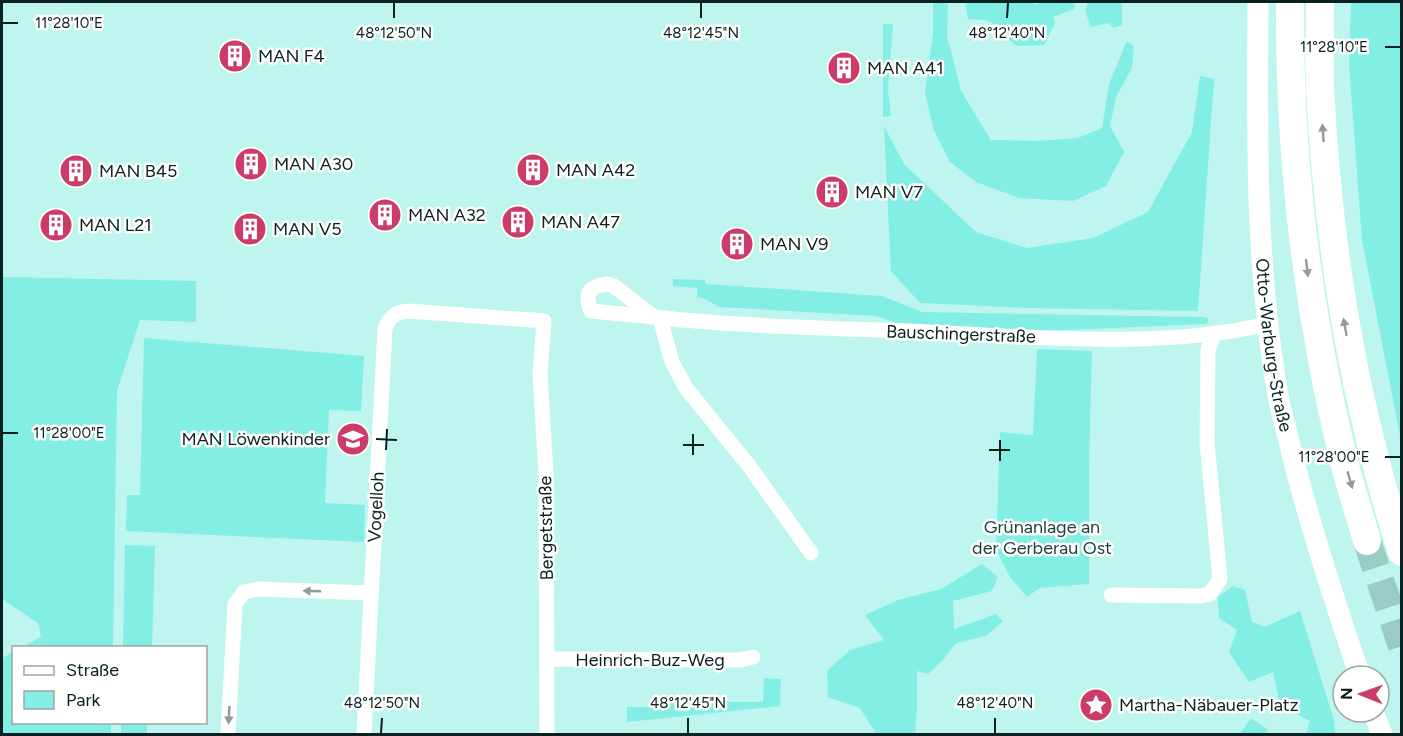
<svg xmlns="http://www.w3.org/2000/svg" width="1403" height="736" font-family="Figtree,sans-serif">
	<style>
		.green { fill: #83eee3 }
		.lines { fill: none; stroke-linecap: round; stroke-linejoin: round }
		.motorway-tunnel { stroke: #9acbc5; stroke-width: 28; stroke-dasharray: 28 14; stroke-linecap: butt }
		.minor { stroke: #fff; stroke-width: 15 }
		.secondary { stroke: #fff; stroke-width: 21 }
		.motorway { stroke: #fff; stroke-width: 28 }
		.oneway { fill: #919b9a }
		.ticks { fill: none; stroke: #0b211f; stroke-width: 2 }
		.labels { text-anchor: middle; stroke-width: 5; stroke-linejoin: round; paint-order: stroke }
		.poi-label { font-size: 18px; fill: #0b211f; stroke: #fff; text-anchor: start }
		.street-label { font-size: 18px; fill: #0b211f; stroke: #fff }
		.park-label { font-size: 18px; fill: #21413e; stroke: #fff }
		.ticks-label { font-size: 15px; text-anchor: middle; fill: #0b211f; stroke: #fff; stroke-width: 5; stroke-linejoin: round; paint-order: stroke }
	</style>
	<rect width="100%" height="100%" fill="#bef6ef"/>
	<!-- green -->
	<g class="green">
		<polygon points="933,2 948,2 947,36 961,91 991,140 1036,141 1078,138 1102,128 1109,84 1127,41 1134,46 1132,68 1116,97 1110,126 1124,152 1106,186 1073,201 1019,198 976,182 950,162 934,131 925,93 933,33"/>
		<polygon points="965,2 1031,2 1036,5 1037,2 1075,2 1074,9 1053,17 1055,23 1044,45 1017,46 1008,38 1004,29 985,20 968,19"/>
		<polygon points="1088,2 1122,2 1122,25 1114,28 1108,23 1091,27 1085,11"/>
		<polygon points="1351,2 1401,2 1401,441 1362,240 1349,64"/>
		<polygon points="883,24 893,24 888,90 891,116 883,117"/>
		<polygon points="1200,76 1214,79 1198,311 1026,308 920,303 891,271 884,126 904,164 976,232 1027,248 1093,238 1148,212 1192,132"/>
		<polygon points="2,277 196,281 196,322 140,320 117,391 113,647 22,647 41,637 38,623 2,599"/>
		<polygon points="673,279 705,280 706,284 882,296 922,312 1202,317 1208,318 1208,322 1206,324 1042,331 896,323 876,316 719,307 705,299 697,297 697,288 673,286"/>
		<polygon points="144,338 364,356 361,411 329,410 325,503 365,505 364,542 126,531 127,495 140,495"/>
		<polygon points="1037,349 1092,351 1089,461 1089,584 1040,588 1027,597 1010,577 996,550 1000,432 1033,435"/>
		<polygon points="125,545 155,546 152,647 123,647"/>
		<polygon points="982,564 998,577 992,591 953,601 954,629 996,614 1003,621 987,635 955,644 942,661 928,674 917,671 917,708 915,734 876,734 860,708 828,697 827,671 850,650 884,640 865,615 898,600 941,589"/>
		<polygon points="1233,586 1245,590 1252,622 1265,627 1300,611 1334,720 1335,734 1306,734 1310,721 1280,705 1273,672 1249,682 1229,652 1237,630 1219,618 1218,597"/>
		<polygon points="13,652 14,722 111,723 111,734 2,734 2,658"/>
		<polygon points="764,678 781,679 780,706 627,722 627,707 659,707 659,702 763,702"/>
		<polygon points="1251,718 1267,729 1268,734 1240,734"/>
		<rect x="121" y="723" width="26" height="11"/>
	</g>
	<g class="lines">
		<!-- motorway-tunnel -->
		<polyline class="motorway-tunnel" points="1367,541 1402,646"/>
		<!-- minor -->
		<g class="minor">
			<path d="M607 284 614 286 654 317 591 311C584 293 589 286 607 284Z"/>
			<path d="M654 317C744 327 836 328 927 332 1036 337 1162 349 1268 324"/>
			<polyline points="660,318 672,362 686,388 750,467 811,553"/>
			<polyline points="1111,595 1201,596 1210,594 1220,579 1207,442 1208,350 1214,334"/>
			<polyline points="547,659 740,660 753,657"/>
			<polyline points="228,734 235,604 244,592 258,589 370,593"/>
			<path d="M364 734 385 329C389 317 396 312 408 311L544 321 540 374 546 474 547 734"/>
		</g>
		<!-- secondary -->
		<g class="secondary">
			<path id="s1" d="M1258 2C1257 135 1255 269 1279 401 1283 419 1288 436 1292 454 1311 529 1335 603 1360 676"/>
			<polyline points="1373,712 1382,734"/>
		</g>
		<!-- motorway -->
		<g class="motorway">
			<path d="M1290 2C1289 152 1306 303 1341 449 1348 480 1358 510 1367 541"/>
			<path d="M1320 2C1320 30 1319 59 1320 88 1328 246 1353 401 1402 552"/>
		</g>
	</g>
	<!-- one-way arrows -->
	<defs><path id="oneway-solid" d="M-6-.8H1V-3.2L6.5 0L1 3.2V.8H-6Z" transform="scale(1.5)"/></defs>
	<g class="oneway">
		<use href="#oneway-solid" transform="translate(1323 133) rotate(-94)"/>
		<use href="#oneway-solid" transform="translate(1307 268) rotate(83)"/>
		<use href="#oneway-solid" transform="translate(1345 327) rotate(-100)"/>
		<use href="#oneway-solid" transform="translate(1350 480) rotate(74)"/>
		<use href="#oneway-solid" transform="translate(312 591) rotate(-178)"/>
		<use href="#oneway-solid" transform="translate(229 715) rotate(93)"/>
	</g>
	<!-- ticks -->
	<path class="ticks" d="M394 18V3M701 18V3M1007 18 1008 3M3 23H18M1385 47H1400M3 433H18M376 439 397 440M683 445H704M386 450 387 429M989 450H1010M693 455V434M1385 457H1400M1000 461V440M381 733 382 718M688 733V718M995 733V718"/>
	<!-- icons -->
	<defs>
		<g id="building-disc" transform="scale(1.725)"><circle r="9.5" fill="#cb3d68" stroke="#fff"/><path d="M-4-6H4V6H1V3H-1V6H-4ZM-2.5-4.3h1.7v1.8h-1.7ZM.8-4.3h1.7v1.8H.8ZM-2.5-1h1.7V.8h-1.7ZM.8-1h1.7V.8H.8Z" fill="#fff"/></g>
		<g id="school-disc" transform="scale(1.725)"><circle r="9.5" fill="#cb3d68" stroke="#fff"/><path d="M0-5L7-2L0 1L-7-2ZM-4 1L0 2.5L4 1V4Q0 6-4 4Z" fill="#fff"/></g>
		<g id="sight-disc" transform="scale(1.725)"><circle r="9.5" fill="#cb3d68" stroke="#fff"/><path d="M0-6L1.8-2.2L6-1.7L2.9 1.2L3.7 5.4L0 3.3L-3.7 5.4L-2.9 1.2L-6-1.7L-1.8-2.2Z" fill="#fff"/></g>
	</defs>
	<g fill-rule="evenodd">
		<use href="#building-disc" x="235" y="56"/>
		<use href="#building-disc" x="844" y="68"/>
		<use href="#building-disc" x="251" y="164"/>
		<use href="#building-disc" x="533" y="170"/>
		<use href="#building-disc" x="76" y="171"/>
		<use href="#building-disc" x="832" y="192"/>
		<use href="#building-disc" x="385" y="215"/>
		<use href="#building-disc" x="518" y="222"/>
		<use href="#building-disc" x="56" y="225"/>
		<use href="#building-disc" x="250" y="229"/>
		<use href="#building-disc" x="737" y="244"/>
		<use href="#school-disc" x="353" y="439"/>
		<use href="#sight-disc" x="1096" y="705"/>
	</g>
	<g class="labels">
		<!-- poi labels -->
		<g class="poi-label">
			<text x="258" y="62">MAN F4</text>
			<text x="867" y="74">MAN A41</text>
			<text x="274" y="170">MAN A30</text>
			<text x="556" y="176">MAN A42</text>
			<text x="99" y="177">MAN B45</text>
			<text x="855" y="198">MAN V7</text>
			<text x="408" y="221">MAN A32</text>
			<text x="541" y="228">MAN A47</text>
			<text x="79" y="231">MAN L21</text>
			<text x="273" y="235">MAN V5</text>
			<text x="760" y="250">MAN V9</text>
			<text x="330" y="445" text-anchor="end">MAN Löwenkinder</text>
			<text x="1119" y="711">Martha-Näbauer-Platz</text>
		</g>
		<!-- street labels -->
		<g class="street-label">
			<text transform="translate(961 334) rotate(2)" y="6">Bauschingerstraße</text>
			<text dy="6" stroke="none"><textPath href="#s1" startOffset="344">Otto-Warburg-Straße</textPath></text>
			<text transform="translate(376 507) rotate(-87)" y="6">Vogelloh</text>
			<text transform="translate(546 528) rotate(-91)" y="6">Bergetstraße</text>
			<text x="650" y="666">Heinrich-Buz-Weg</text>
		</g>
		<!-- park labels -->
		<g class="park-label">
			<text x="1042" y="533">Grünanlage an<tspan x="1042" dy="21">der Gerberau Ost</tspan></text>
		</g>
	</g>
	<g class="ticks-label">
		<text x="69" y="28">11°28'10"E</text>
		<text x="394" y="38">48°12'50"N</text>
		<text x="701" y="38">48°12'45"N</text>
		<text x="1007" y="38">48°12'40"N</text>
		<text x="1334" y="52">11°28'10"E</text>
		<text x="69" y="438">11°28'00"E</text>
		<text x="1334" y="462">11°28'00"E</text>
		<text x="382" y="708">48°12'50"N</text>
		<text x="688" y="708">48°12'45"N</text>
		<text x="995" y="708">48°12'40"N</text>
	</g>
	<!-- border -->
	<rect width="1403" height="736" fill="none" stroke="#0b211f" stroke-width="6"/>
	<!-- legend -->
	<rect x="12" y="646" width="195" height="78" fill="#ffffff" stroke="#9da6a5" stroke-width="1.5"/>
	<rect x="24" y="666" width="30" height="9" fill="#ffffff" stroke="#9da6a5" stroke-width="1.5"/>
	<text x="66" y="676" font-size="18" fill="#0b211f">Straße</text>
	<rect x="24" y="691" width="30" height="18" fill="#83eee3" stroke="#9da6a5" stroke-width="1.5"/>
	<text x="66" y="706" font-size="18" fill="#0b211f">Park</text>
	<!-- north arrow -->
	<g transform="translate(1361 694) rotate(271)"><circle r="28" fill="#ffffff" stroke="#9da6a5" stroke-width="1.5"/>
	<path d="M0-4.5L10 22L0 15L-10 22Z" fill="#cb3d68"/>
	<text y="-9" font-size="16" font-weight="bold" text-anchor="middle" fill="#0b211f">N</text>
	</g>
</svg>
